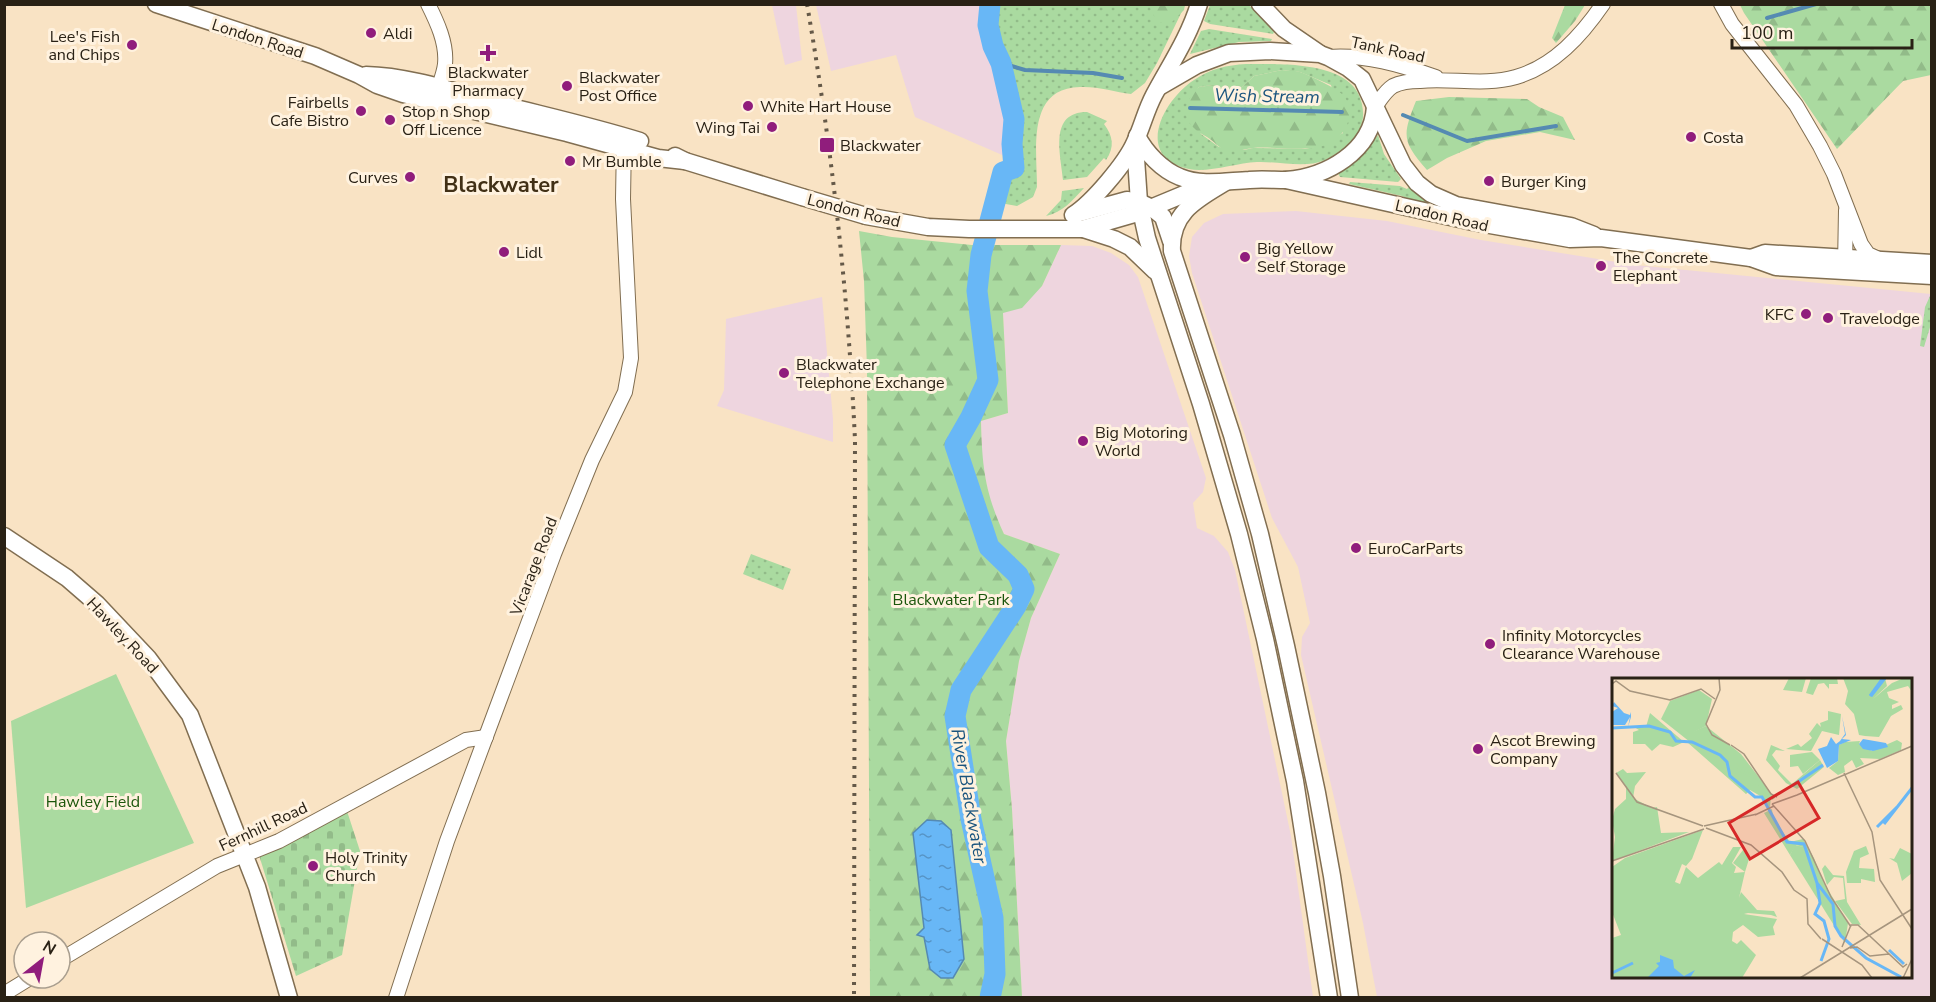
<svg xmlns="http://www.w3.org/2000/svg" width="1936" height="1002" font-family="'Nunito Sans',sans-serif">
	<style>
		.commercial { fill: #eed5df }
		.industrial { fill: #eed5de; fill-rule: evenodd }
		.grass { fill: url(#grass-dots); fill-rule: evenodd }
		.forest { fill: url(#forest-firs) }
		.cemetery { fill: url(#cemetery-stones) }
		.green { fill: #aadaa0 }
		.water { fill: url(#water-ripples); stroke: #558ab2; stroke-width: 1.5 }
		.lines { fill: none; stroke-linecap: round; stroke-linejoin: round }
		.stream { stroke: #558ab2; stroke-width: 4 }
		.river { stroke: #68b7f6; stroke-width: 21 }
		.minor-casing { stroke: #816e51; stroke-width: 16 }
		.major-casing { stroke: #816e51; stroke-width: 19 }
		.minor { stroke: #fff; stroke-width: 14 }
		.major { stroke: #fff; stroke-width: 16 }
		.rail { stroke: #655948; stroke-width: 4; stroke-dasharray: 3 6; stroke-linecap: butt }
		.major-bridge-casing { stroke: #816e51; stroke-width: 19; stroke-linecap: butt }
		.major-bridge { stroke: #fff; stroke-width: 16 }
		.poi-dot { fill: #901d7c; stroke: #fff2df; stroke-width: 2 }
		.labels { text-anchor: middle; stroke-width: 6; stroke-linejoin: round; paint-order: stroke }
		.poi-label { font-size: 16px; fill: #292115; stroke: #fff2df; text-anchor: start }
		.street-label { font-size: 16px; fill: #292115; stroke: #fff2df }
		.park-label { font-size: 16px; fill: #1b560b; stroke: #fff2df }
		.water-label { font-size: 18px; font-style: italic; fill: #1a547e; stroke: #fff2df }
		.district-label { font-size: 22px; font-weight: bold; fill: #413016; stroke: #fff2df }
		.inset-river { fill: none; stroke: #68b7f6; stroke-width: 3 }
		.inset-road { fill: none; stroke: #a6957e; stroke-width: 1.5 }
		.view { fill: #d62828; fill-opacity: 0.15; stroke: #d62828; stroke-width: 3 }
		.inset-edge { fill: none; stroke: #292115; stroke-width: 3 }
	</style>
	<defs>
		<pattern id="grass-dots" width="8" height="8" patternUnits="userSpaceOnUse" patternTransform="scale(1.5)"><rect width="8" height="8" fill="#aadaa0"/><path d="M2 2h.1M6 6h.1" fill="none" stroke="#92bb89" stroke-width="1.8" stroke-linecap="round"/></pattern>
		<pattern id="forest-firs" width="22" height="20" patternUnits="userSpaceOnUse" patternTransform="scale(1.5)"><rect width="22" height="20" fill="#aadaa0"/><path d="M5 1l3.5 6h-7zM16 11l3.5 6h-7z" fill="#92bb89"/></pattern>
		<pattern id="cemetery-stones" width="16" height="16" patternUnits="userSpaceOnUse" patternTransform="scale(1.5)"><rect width="16" height="16" fill="#aadaa0"/><path d="M2 7V4a2 2 0 0 1 4 0v3zM10 15v-3a2 2 0 0 1 4 0v3z" fill="#92bb89"/></pattern>
		<pattern id="water-ripples" width="26" height="14" patternUnits="userSpaceOnUse" patternTransform="scale(1.5)"><rect width="26" height="14" fill="#68b7f6"/><path d="M2 4q2-2 4 0t4 0M15 11q2-2 4 0t4 0" fill="none" stroke="#5694c6"/></pattern>
	</defs>
	<rect width="100%" height="100%" fill="#f9e3c4"/>
	<!-- commercial -->
	<g class="commercial">
		<polygon points="772,5 796,5 802,60 785,65"/>
		<polygon points="816,5 987,5 985,26 990,47 997,63 1010,118 1009,158 915,117 896,55 831,71"/>
		<polygon points="822,297 833,419 833,442 717,406 724,390 726,319"/>
	</g>
	<!-- industrial -->
	<g class="industrial">
		<path d="M1296 211 1387 221 1481 240 1635 265 1931 294V997H1377L1363 923 1301 655 1302 637 1310 623 1298 567 1272 518 1192 273 1189 256 1192 237 1204 223 1223 214ZM1614 680H1910V976H1614Z"/>
		<polygon points="1061,245 1092,246 1111,253 1129,265 1138,277 1206,478 1203,492 1193,503 1197,528 1214,536 1228,552 1235,570 1291,836 1313,997 1022,997 1012,809 1006,741 1019,661 1031,618 1060,554 1004,534 991,506 982,461 981,421 1008,413 1003,312 1042,286"/>
	</g>
	<!-- grass -->
	<g class="grass">
		<path d="M996 5H1185L1157 63 1145 83 1131 94C1115 92 1097 86 1080 87 1026 88 1037 150 1037 187L1033 197 1017 206 1000 203 1007 182 1020 169V118L1007 62 999 44 994 24Z"/>
		<polygon points="1210,5 1249,5 1274,32 1273,34 1210,24 1204,21"/>
		<polygon points="1209,29 1272,39 1271,41 1239,42 1190,54 1201,31"/>
		<path d="M1246 64C1279 64 1354 60 1362 104 1363 110 1364 116 1362 122 1358 139 1340 153 1325 160 1305 169 1278 161 1257 162 1236 163 1208 173 1189 169 1133 157 1163 100 1194 80 1210 69 1227 65 1246 64ZM1282 70 1300 72 1331 85 1343 133 1323 145 1305 149 1253 148 1244 150 1219 147 1201 134 1188 103 1199 87 1213 85 1232 91 1239 90 1254 76Z"/>
		<path d="M1087 112 1107 121 1104 124C1113 136 1115 147 1106 160L1104 158 1087 177 1063 180C1061 155 1048 112 1087 112Z"/>
		<polygon points="1378,135 1384,154 1401,179 1398,182 1340,177 1338,173 1361,157"/>
		<polygon points="1350,182 1400,186 1407,189 1409,187 1434,204 1433,208 1402,196 1349,184"/>
		<path d="M1084 188C1072 201 1063 212 1046 216L1061 200 1062 191Z"/>
		<polygon points="1930,296 1931,324 1924,347 1920,346 1925,307"/>
		<polygon points="751,554 791,569 783,590 743,574"/>
	</g>
	<!-- forest -->
	<g class="forest">
		<polygon points="1149,5 1149,4 1185,5 1184,10 1171,23 1157,22"/>
		<polygon points="1565,5 1585,5 1575,21 1556,43 1552,38"/>
		<polygon points="1740,5 1931,5 1931,75 1903,81 1837,149 1744,13"/>
		<path d="M1282 70C1287 71 1294 70 1300 72 1309 75 1338 89 1344 96 1349 103 1351 113 1348 122 1334 161 1284 145 1253 148 1244 149 1236 153 1226 150 1218 148 1214 141 1207 137 1183 124 1178 108 1199 87L1213 85 1232 91 1239 90 1254 76Z"/>
		<path d="M1449 97 1527 99 1539 107 1563 117 1575 140 1540 132 1486 141 1447 158 1427 170C1402 141 1402 136 1416 101Z"/>
		<path d="M859 231 892 237 972 245H1061L1042 286 1022 308 1003 313 1008 413 981 421C982 466 985 493 1004 534L1060 554 1031 618 1019 661 1006 741 1012 809 1022 997H870L867 369 864 281Z"/>
	</g>
	<!-- cemetery -->
	<polygon class="cemetery" points="346,808 360,851 342,955 296,976 259,855"/>
	<!-- green -->
	<polygon class="green" points="116,674 194,843 26,908 11,721"/>
	<!-- water -->
	<polygon class="water" points="927,820 941,821 951,830 964,959 953,978 941,978 930,969 924,937 917,935 924,928 913,833"/>
	<g class="lines">
		<!-- stream -->
		<g class="stream">
			<polyline points="1767,18 1816,4"/>
			<polyline points="1001,63 1025,70 1093,73 1122,78"/>
			<polyline points="1190,108 1342,112"/>
			<polyline points="1403,115 1467,141 1556,126"/>
		</g>
		<!-- river -->
		<polyline class="river" points="990,998 995,974 993,918 971,819 955,716 961,690 1016,606 1024,589 1018,575 989,547 955,445 971,417 988,380 977,291 981,255 1003,172 1014,168 1012,144 1014,119 1001,63 993,46 988,25 990,4"/>
		<!-- minor casing -->
		<g class="minor-casing">
			<g id="minor">
				<path d="M428 4C437 22 447 43 445 64 444 74 439 85 436 96"/>
				<polyline points="1721,4 1732,24 1796,105 1820,146 1834,174 1861,244 1868,254 1879,259"/>
				<path d="M1328 57C1365 54 1401 65 1436 77"/>
				<path d="M1375 107C1380 100 1385 91 1393 86 1401 82 1411 81 1420 81 1452 78 1485 86 1516 77 1554 66 1581 36 1603 4"/>
				<polyline points="1845,266 1846,210"/>
				<polyline points="60,960 217,866 279,841 466,740 486,737"/>
				<polyline points="4,994 30,978"/>
				<polyline points="396,998 447,841 554,554 592,460 625,392 631,358 623,199 624,140"/>
			</g>
		</g>
		<!-- major casing -->
		<g class="major-casing">
			<g id="major">
				<polyline points="156,4 315,56 359,75 377,85 403,94 567,133 658,158 685,161"/>
				<polyline points="1260,4 1284,29 1319,53"/>
				<path d="M366 75C408 76 452 91 492 102 542 115 592 126 640 141"/>
				<polyline points="1159,87 1197,65 1229,53 1270,51 1320,54 1328,57 1348,68 1362,79 1403,165 1417,183 1431,194 1456,205 1571,226 1594,235"/>
				<path d="M1137 136C1146 153 1162 170 1180 177 1201 186 1226 181 1249 180 1261 179 1274 180 1286 180 1326 177 1372 152 1375 107"/>
				<polyline points="1135,144 1139,202 1147,238 1201,404 1239,534 1265,639 1295,781 1329,998"/>
				<polyline points="675,156 685,161 802,197"/>
				<polyline points="1286,180 1473,222 1570,239 1601,238 1751,258 1776,267 1932,276"/>
				<path d="M1226 182C1198 199 1170 212 1172 251L1232 435 1260 534 1286 646 1317 793 1332 876 1350 998"/>
				<polyline points="1076,214 1127,200 1139,202 1152,208 1163,217 1171,241"/>
				<path d="M1073 215C1092 203 1126 163 1135 142 1142 127 1146 110 1154 95 1170 65 1189 37 1199 4"/>
				<polyline points="866,216 928,227 969,229 1082,229 1141,212 1206,185"/>
				<polyline points="1083,229 1114,239 1130,247 1155,271"/>
				<polyline points="1751,258 1765,253 1932,263"/>
				<polyline points="4,536 67,578 97,604 148,658 190,715 257,887 289,998"/>
			</g>
		</g>
		<!-- minor -->
		<use href="#minor" class="minor"/>
		<!-- major -->
		<use href="#major" class="major"/>
		<!-- rail -->
		<path class="rail" d="M807 4C832 149 848 293 855 440L854 998"/>
		<!-- major-bridge casing -->
		<g class="major-bridge-casing">
			<polyline id="major-bridge" points="802,197 866,216"/>
		</g>
		<!-- major-bridge -->
		<use href="#major-bridge" class="major-bridge"/>
	</g>
	<!-- markers -->
	<g class="poi-dot">
		<circle cx="371" cy="33" r="6"/>
		<circle cx="132" cy="45" r="6"/>
		<path d="M485 44h6v6h6v6h-6v6h-6v-6h-6v-6h6z"/>
		<circle cx="567" cy="86" r="6"/>
		<circle cx="748" cy="106" r="6"/>
		<circle cx="361" cy="111" r="6"/>
		<circle cx="390" cy="120" r="6"/>
		<circle cx="772" cy="127" r="6"/>
		<circle cx="1691" cy="137" r="6"/>
		<rect x="819" y="137" width="16" height="16" rx="3"/>
		<circle cx="570" cy="161" r="6"/>
		<circle cx="410" cy="177" r="6"/>
		<circle cx="1489" cy="181" r="6"/>
		<circle cx="504" cy="252" r="6"/>
		<circle cx="1245" cy="257" r="6"/>
		<circle cx="1601" cy="266" r="6"/>
		<circle cx="1806" cy="314" r="6"/>
		<circle cx="1828" cy="318" r="6"/>
		<circle cx="784" cy="373" r="6"/>
		<circle cx="1083" cy="441" r="6"/>
		<circle cx="1356" cy="548" r="6"/>
		<circle cx="1490" cy="644" r="6"/>
		<circle cx="1478" cy="749" r="6"/>
		<circle cx="313" cy="866" r="6"/>
	</g>
	<g class="labels">
		<!-- poi labels -->
		<g class="poi-label">
			<text x="383" y="39">Aldi</text>
			<text x="120" y="42" text-anchor="end">Lee's Fish<tspan x="120" dy="18">and Chips</tspan></text>
			<text x="488" y="78" text-anchor="middle">Blackwater<tspan x="488" dy="18">Pharmacy</tspan></text>
			<text x="579" y="83">Blackwater<tspan x="579" dy="18">Post Office</tspan></text>
			<text x="349" y="108" text-anchor="end">Fairbells<tspan x="349" dy="18">Cafe Bistro</tspan></text>
			<text x="760" y="112">White Hart House</text>
			<text x="402" y="117">Stop n Shop<tspan x="402" dy="18">Off Licence</tspan></text>
			<text x="760" y="133" text-anchor="end">Wing Tai</text>
			<text x="1703" y="143">Costa</text>
			<text x="840" y="151">Blackwater</text>
			<text x="582" y="167">Mr Bumble</text>
			<text x="398" y="183" text-anchor="end">Curves</text>
			<text x="1501" y="187">Burger King</text>
			<text x="1257" y="254">Big Yellow<tspan x="1257" dy="18">Self Storage</tspan></text>
			<text x="516" y="258">Lidl</text>
			<text x="1613" y="263">The Concrete<tspan x="1613" dy="18">Elephant</tspan></text>
			<text x="1794" y="320" text-anchor="end">KFC</text>
			<text x="1840" y="324">Travelodge</text>
			<text x="796" y="370">Blackwater<tspan x="796" dy="18">Telephone Exchange</tspan></text>
			<text x="1095" y="438">Big Motoring<tspan x="1095" dy="18">World</tspan></text>
			<text x="1368" y="554">EuroCarParts</text>
			<text x="1502" y="641">Infinity Motorcycles<tspan x="1502" dy="18">Clearance Warehouse</tspan></text>
			<text x="1490" y="746">Ascot Brewing<tspan x="1490" dy="18">Company</tspan></text>
			<text x="325" y="863">Holy Trinity<tspan x="325" dy="18">Church</tspan></text>
		</g>
		<!-- street labels -->
		<g class="street-label">
			<text transform="translate(258 38) rotate(18)" y="6">London Road</text>
			<text transform="translate(1388 49) rotate(12)" y="6">Tank Road</text>
			<text transform="translate(854 210) rotate(14)" y="6">London Road</text>
			<text transform="translate(1442 215) rotate(13)" y="6">London Road</text>
			<text transform="translate(533 566) rotate(-69)" y="6">Vicarage Road</text>
			<text transform="translate(123 635) rotate(47)" y="6">Hawley Road</text>
			<text transform="translate(263 826) rotate(-25)" y="6">Fernhill Road</text>
		</g>
		<!-- park labels -->
		<g class="park-label">
			<text x="951" y="605">Blackwater Park</text>
			<text x="93" y="807">Hawley Field</text>
		</g>
		<!-- water labels -->
		<g class="water-label">
			<text transform="translate(1267 96) rotate(1)" y="6">Wish Stream</text>
			<text transform="translate(969 796) rotate(80)" y="6">River Blackwater</text>
		</g>
		<!-- district labels -->
		<g class="district-label">
			<text x="501" y="192">Blackwater</text>
		</g>
	</g>
	<!-- overview -->
	<g transform="translate(1612 678)">
		<rect width="300" height="300" fill="#f9e3c4"/>
		<path d="M38 35 72 64 61 69 48 66 40 73 33 66H21V54L27 52 22 49H34ZM94 48 129 76 163 120 160 122 159 117 158 130 150 119 138 112 134 116 75 64H78V55ZM183 167 192 169 202 180 212 205 236 245 233 265 178 177Z" fill="#aadaa0"/>
		<path d="M177 0H194L190 14 171 12ZM199 0H225L226 6H217V11L212 5 206 6 201 17 194 15ZM231 0H273L275 8 261 21 280 5 292 0H300V14L296 8 275 14 277 20 287 24 280 27V31L289 27 291 31 279 38 267 59 253 58 247 57 242 36 233 26 236 13ZM285 62 290 65 289 72 268 81 248 80 252 86 244 90 240 82 232 88 233 94 226 97 217 90 226 83 227 67 233 64 248 63 247 66 260 73ZM159 67 173 73 164 72 160 77 168 88 166 92 180 106 208 82 212 89 185 111 174 105 154 82ZM124 84H134L138 89H130L142 98 129 91 128 94 148 104 159 121 153 113 147 118 151 111 144 106 138 108 134 116 131 108 119 102 121 93 128 90ZM11 91 15 95 34 94 23 108 21 120 40 130 45 129 49 155 77 154 0 183 3 159 0 142 3 131 14 121V108L4 95ZM160 131 161 140 178 164 191 161 202 180 191 169 184 167 178 177 152 135ZM91 152 80 181 74 188 70 186 63 204 68 206 74 189 86 200 107 184 110 187 121 169H129L120 185 124 189 122 195 133 194 127 220 129 214 145 232 162 233 165 239 159 237 136 235 132 236 165 241 161 249 163 257 146 259 131 247 121 254 120 263 125 266 129 262 144 277 130 300H0V260L9 257 0 234V189L13 180Z" fill="#aadaa0"/>
		<path d="M87 12 100 21 94 48 78 56V64L49 41 58 23ZM216 33 229 36 227 57 210 53 199 73 174 71 186 66 189 69 200 60 197 56 205 45 209 49 208 45 216 42ZM200 74 208 82 191 96 186 88 178 89V77ZM254 168 257 176 248 180 247 190 262 191 263 204 249 201V205H235L234 194 242 173ZM288 170 300 176V195L290 203 285 185 277 180 282 181ZM131 172 137 181 133 194 121 185ZM213 187 221 197 232 198 235 224 249 247 240 246 223 223 233 221 231 200 222 199 215 207 210 191Z" fill="#aadaa0"/>
		<path d="M2 24 12 35 18 37 19 34V39L16 49 18 39 13 47H0V34L6 30 0 28ZM230 38 234 57 230 61 239 62 227 67 226 83 215 90 206 71 215 68 219 59 224 66 228 63 233 56ZM251 61 274 65 276 69 261 73 251 71 247 66ZM48 277 61 282 62 290 72 298 83 292 78 300H35L47 288 44 285 48 284Z" fill="#68b7f6"/>
		<path class="inset-river" d="M258 18 271 0M259 18 273 0M0 50 37 48 58 54 64 63 80 64 108 77 115 84 118 98 143 119H150L175 164 192 166 205 205 221 226 223 248 229 258 254 280 289 299M180 108 211 87M272 146 300 110M265 149 285 129M205 205 208 225 203 236 212 243 217 261 209 283M277 272 292 286M0 295 21 285"/>
		<path class="inset-road" d="M107 0 108 12 94 46 100 57 118 67M0 6 4 3 18 13 58 22 89 11 103 21M119 67 132 76 159 116 165 119M4 95 25 124 91 148M232 95 260 154 268 202 300 251M185 117 300 68M160 126 193 163 219 219 239 249M160 126 185 117M143 137 162 128M92 148 145 136M94 150 139 167 170 194 182 212 195 221 196 246 209 261M0 183 92 151M210 261 250 287 260 300M230 269 239 247H246L291 289 295 286M238 270 245 269 258 278 277 276M188 300 300 231M291 300 300 281"/>
		<path class="view" d="M186 104 207 140 138 181 117 145Z"/>
		<rect width="300" height="300" class="inset-edge"/>
	</g>
	<!-- border -->
	<rect width="1936" height="1002" fill="none" stroke="#292115" stroke-width="12"/>
	<!-- north arrow -->
	<g transform="translate(42 960) rotate(31)"><circle r="28" fill="#fff2df" stroke="#a99e8e" stroke-width="1.5"/>
	<path d="M0-4.5L10 22L0 15L-10 22Z" fill="#901d7c"/>
	<text y="-9" font-size="16" font-weight="bold" text-anchor="middle" fill="#292115">N</text>
	</g>
	<!-- scale -->
	<path d="M1732 39v9h180v-9" fill="none" stroke="#292115" stroke-width="3"/>
	<text x="1741" y="39" font-size="18" fill="#292115" stroke="#fff2df" stroke-width="4.5" paint-order="stroke">100 m</text>
</svg>
